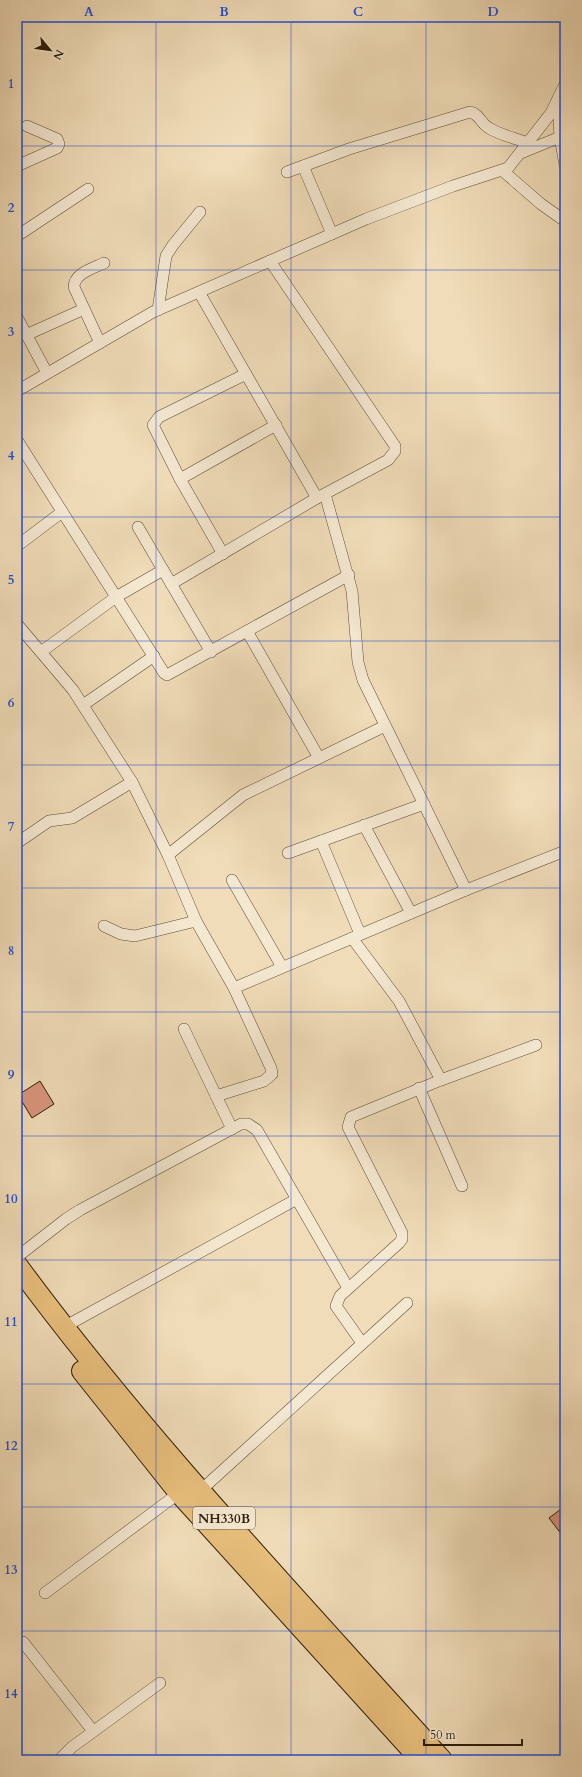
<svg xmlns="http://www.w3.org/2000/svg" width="582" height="1777" font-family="Cardo,serif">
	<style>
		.building { fill: #d9947b; stroke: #2b1c08 }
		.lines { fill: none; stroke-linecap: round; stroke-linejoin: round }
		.street-casing { stroke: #5c4c34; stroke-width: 12 }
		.highway-casing { stroke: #2b1c08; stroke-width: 22 }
		.street { stroke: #f5e8d1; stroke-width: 11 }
		.highway { stroke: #e8be7c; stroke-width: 20 }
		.grid { fill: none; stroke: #1d4ed8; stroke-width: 1; stroke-opacity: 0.55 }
		.labels { text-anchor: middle; stroke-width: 3; stroke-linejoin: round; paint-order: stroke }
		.shield { fill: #f5e8d1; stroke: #685944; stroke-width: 1 }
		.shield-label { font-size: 13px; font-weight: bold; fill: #2b1c08 }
		.neatline { fill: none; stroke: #1d4ed8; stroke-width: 1.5 }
		.grid-label { font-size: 13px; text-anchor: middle; font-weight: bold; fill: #1d4ed8 }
	</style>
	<rect width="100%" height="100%" fill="#f0dcb8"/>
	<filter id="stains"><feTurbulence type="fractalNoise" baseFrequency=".005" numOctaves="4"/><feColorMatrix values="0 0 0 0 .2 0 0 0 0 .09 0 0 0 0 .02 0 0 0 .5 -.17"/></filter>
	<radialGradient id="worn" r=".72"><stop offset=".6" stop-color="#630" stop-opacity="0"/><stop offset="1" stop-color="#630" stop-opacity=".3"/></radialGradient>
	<!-- building -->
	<g class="building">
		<polygon points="40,1081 54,1104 32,1118 18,1095"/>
		<polygon points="565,1506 565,1539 549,1518"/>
	</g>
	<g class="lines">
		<!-- street casing -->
		<g class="street-casing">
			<g id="street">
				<polyline points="558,101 560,137 565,165"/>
				<polyline points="521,153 565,135"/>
				<polyline points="17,166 57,148 59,144 57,139 27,126"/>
				<polyline points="303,166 332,234"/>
				<polyline points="503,171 541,204 565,221"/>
				<path d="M287 172 349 149 470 112C480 114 480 123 489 128 500 135 515 138 528 143"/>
				<polyline points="17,236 88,189"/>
				<polyline points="199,292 317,498"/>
				<polyline points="158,310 166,256 173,245 200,212"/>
				<polyline points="17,317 47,373"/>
				<polyline points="26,335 84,309"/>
				<path d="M100 343 74 287C74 273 94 268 104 263"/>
				<polyline points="17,391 153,312 366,219 453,186 508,168 551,113 565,84"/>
				<polyline points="17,440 164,673 167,675 349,575"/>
				<polyline points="180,479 276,425"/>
				<polyline points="325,494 352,591 358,662 363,680 466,890"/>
				<polyline points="138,527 211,652"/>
				<polyline points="17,546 62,512"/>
				<polyline points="223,554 180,479 153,425 159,417 246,374"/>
				<polyline points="171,584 317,498 388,460 395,451 395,446 270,261"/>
				<polyline points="17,624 73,690 132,782 168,855 196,921 234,988 271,1068 272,1074 264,1081 216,1096"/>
				<polyline points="247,631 319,758"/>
				<polyline points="41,652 116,597 163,570"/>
				<polyline points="83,705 154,656"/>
				<polyline points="364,825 411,913"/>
				<polyline points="321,841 360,934"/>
				<polyline points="17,843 49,821 72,818 132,782"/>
				<polyline points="288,853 424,804"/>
				<polyline points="168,855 243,795 385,726"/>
				<polyline points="232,880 282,967"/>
				<polyline points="104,926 121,934 135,936 196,921"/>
				<polyline points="352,938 399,1001 441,1080"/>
				<polyline points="234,988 466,890 565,851"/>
				<polyline points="184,1029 232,1129"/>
				<polyline points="419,1088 462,1186"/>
				<polyline points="17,1257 66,1219 80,1210 241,1124 248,1124 257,1130 348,1288"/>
				<polyline points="64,1327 297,1199"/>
				<polyline points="362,1343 336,1306 340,1296 399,1243 402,1239 402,1233 348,1127 351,1117 441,1080 536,1045"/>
				<polyline points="200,1491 407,1303"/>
				<polyline points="45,1593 179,1493"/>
				<polyline points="23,1642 93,1731"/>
				<polyline points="59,1760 72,1747 160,1683"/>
			</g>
		</g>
		<!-- highway casing -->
		<g class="highway-casing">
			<g id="highway">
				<path d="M17 1265C146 1440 297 1598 442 1760"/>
				<polyline points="82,1371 179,1493 421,1760"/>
			</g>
		</g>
		<!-- street -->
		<use href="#street" class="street"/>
		<!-- highway -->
		<use href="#highway" class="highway"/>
	</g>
	<!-- grid -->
	<path class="grid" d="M156 17V1760M291 17V1760M426 17V1760M17 146H565M17 270H565M17 393H565M17 517H565M17 641H565M17 765H565M17 888H565M17 1012H565M17 1136H565M17 1260H565M17 1384H565M17 1507H565M17 1631H565"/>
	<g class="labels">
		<!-- shield labels -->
		<rect class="shield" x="193" y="1507" width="62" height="22" rx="3"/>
		<g class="shield-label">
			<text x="224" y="1523">NH330B</text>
		</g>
	</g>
	<!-- margin -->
	<rect width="582" height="1777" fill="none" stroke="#f0dcb8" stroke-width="44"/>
	<!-- north arrow -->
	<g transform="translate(50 50) rotate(119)" stroke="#f5e8d1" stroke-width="3" paint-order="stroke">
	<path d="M0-3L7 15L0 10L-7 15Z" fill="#2b1c08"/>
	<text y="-6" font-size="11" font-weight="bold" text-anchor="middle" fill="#2b1c08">N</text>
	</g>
	<!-- scale -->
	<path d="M424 1739v6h98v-6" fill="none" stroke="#2b1c08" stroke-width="2"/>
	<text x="430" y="1739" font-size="12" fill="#2b1c08" stroke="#f5e8d1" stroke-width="3" paint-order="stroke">50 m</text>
	<rect x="22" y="22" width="538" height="1733" class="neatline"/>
	<g class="grid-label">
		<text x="89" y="16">A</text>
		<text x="224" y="16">B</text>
		<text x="358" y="16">C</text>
		<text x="493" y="16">D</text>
		<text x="11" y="88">1</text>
		<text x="11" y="212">2</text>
		<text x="11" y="336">3</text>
		<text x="11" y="460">4</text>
		<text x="11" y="584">5</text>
		<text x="11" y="707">6</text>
		<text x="11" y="831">7</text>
		<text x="11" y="955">8</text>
		<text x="11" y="1079">9</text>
		<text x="11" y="1203">10</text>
		<text x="11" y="1326">11</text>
		<text x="11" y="1450">12</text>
		<text x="11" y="1574">13</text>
		<text x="11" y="1698">14</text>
	</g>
	<rect width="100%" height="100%" filter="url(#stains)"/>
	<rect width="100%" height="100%" fill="url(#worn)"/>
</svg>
